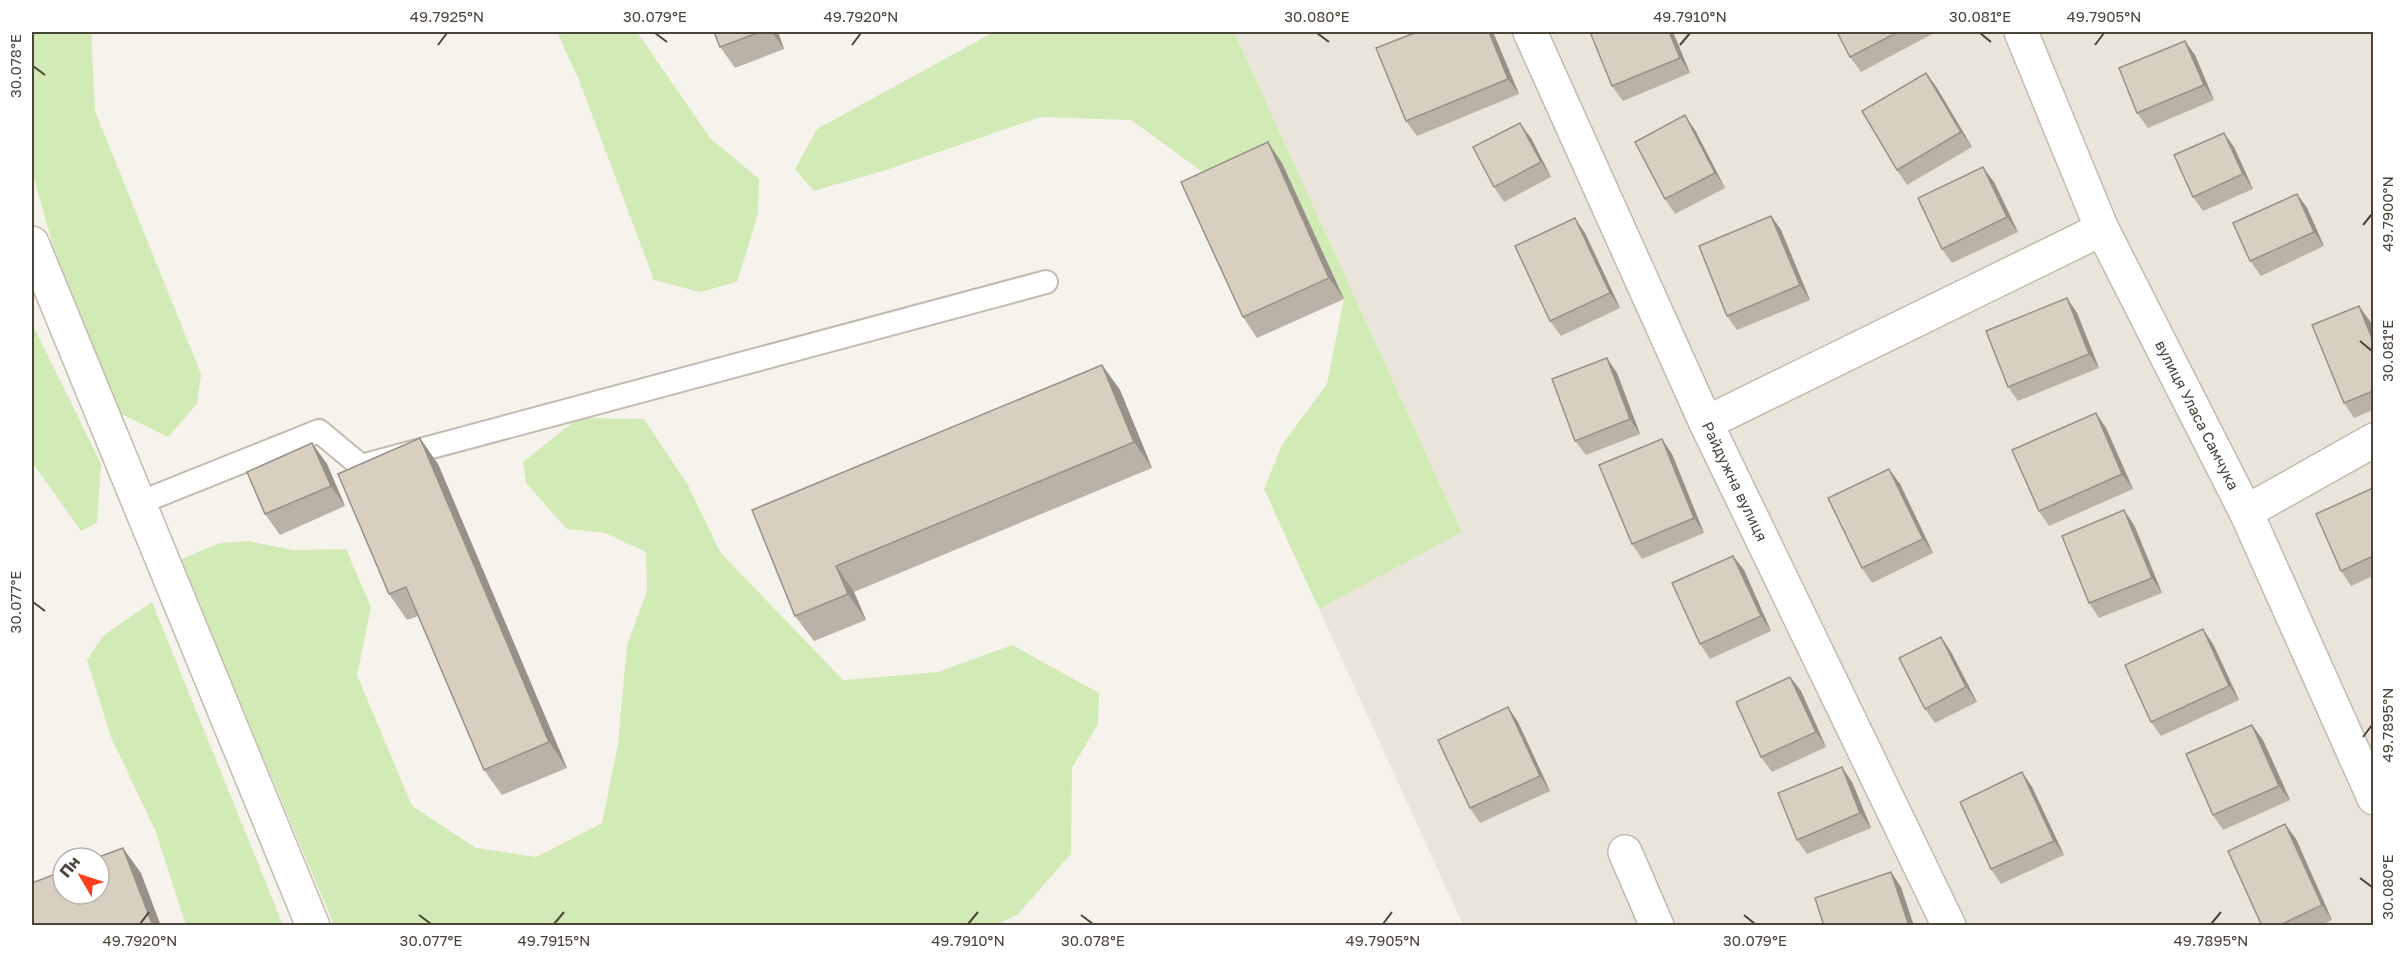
<svg xmlns="http://www.w3.org/2000/svg" width="2405" height="957" font-family="'Golos Text',sans-serif">
	<style>
		.residential { fill: #eae5da }
		.green { fill: #d2eab5 }
		.lines { fill: none; stroke-linecap: round; stroke-linejoin: round }
		.service-casing { stroke: #c2bbae; stroke-width: 26 }
		.minor-casing { stroke: #c2bbae; stroke-width: 36 }
		.service { stroke: #fff; stroke-width: 22 }
		.minor { stroke: #fff; stroke-width: 33 }
		.wall { fill: #bab2a6 }
		.shaded-wall { fill: #979187 }
		.building { fill: #d8cfc1; stroke: #979187; stroke-width: 1.5 }
		.ticks { fill: none; stroke: #4b4439; stroke-width: 2 }
		.labels { text-anchor: middle; stroke-width: 4.5; stroke-linejoin: round; paint-order: stroke }
		.street-label { font-size: 15px; fill: #4b4439; stroke: #fff }
		.neatline { fill: none; stroke: #4b4439; stroke-width: 2 }
		.ticks-label { font-size: 15px; text-anchor: middle; fill: #4b4439 }
	</style>
	<rect width="100%" height="100%" fill="#f6f3ec"/>
	<!-- residential -->
	<polygon class="residential" points="1234,32 2373,32 2373,925 1463,925 1319,609 1462,531"/>
	<!-- green -->
	<g class="green">
		<polygon points="32,32 91,32 95,111 201,374 197,404 168,437 119,413 67,296 32,171"/>
		<polygon points="557,32 637,32 710,138 759,179 758,214 737,282 700,292 654,280 579,80"/>
		<polygon points="994,32 1234,32 1462,532 1319,609 1264,489 1282,445 1327,384 1344,299 1282,163 1226,189 1131,120 1041,117 886,170 814,191 795,169 817,129"/>
		<polygon points="32,323 101,464 97,523 81,531 32,462"/>
		<polygon points="578,418 644,419 688,485 720,552 843,680 938,672 1012,645 1099,693 1098,724 1072,768 1071,854 1017,915 996,925 334,925 180,560 219,543 248,541 293,550 346,549 371,607 357,675 412,806 476,848 536,857 602,823 618,744 627,645 647,591 646,552 605,533 567,529 526,483 523,462"/>
		<polygon points="152,602 283,925 186,925 155,830 111,737 87,660 104,635"/>
	</g>
	<g class="lines">
		<!-- service casing -->
		<g class="service-casing">
			<polyline id="service" points="139,503 319,431 361,466 1046,282"/>
		</g>
		<!-- minor casing -->
		<g class="minor-casing">
			<g id="minor">
				<path id="s1" d="M1530 32 1706 423 1949 926"/>
				<path id="s2" d="M2021 32 2102 229 2246 512 2374 798"/>
				<polyline points="32,243 313,926"/>
				<polyline points="1706,423 2102,229"/>
				<polyline points="2246,512 2374,440"/>
				<polyline points="1625,852 1657,926"/>
			</g>
		</g>
		<!-- service -->
		<use href="#service" class="service"/>
		<!-- minor -->
		<use href="#minor" class="minor"/>
	</g>
	<!-- wall -->
	<g class="wall">
		<polygon points="714,32 778,32 784,49 735,68 720,47"/>
		<polygon points="1493,32 1519,94 1417,136 1406,121"/>
		<polygon points="1590,32 1673,32 1690,73 1623,101 1612,86"/>
		<polygon points="1837,32 1936,32 1861,72 1850,57"/>
		<polygon points="2195,55 2214,100 2148,128 2137,113"/>
		<polygon points="1926,73 1937,88 1972,147 1907,185 1897,170"/>
		<polygon points="1695,130 1725,188 1675,214 1665,199"/>
		<polygon points="1531,138 1551,177 1504,202 1494,187"/>
		<polygon points="2234,147 2253,189 2203,211 2193,197"/>
		<polygon points="1282,163 1344,299 1257,338 1243,317"/>
		<polygon points="1994,182 2018,232 1952,263 1942,249"/>
		<polygon points="2297,194 2307,208 2324,246 2261,276 2250,261"/>
		<polygon points="1771,216 1781,230 1810,300 1737,330 1727,316"/>
		<polygon points="1585,233 1620,308 1561,336 1550,321"/>
		<polygon points="2067,298 2077,313 2099,368 2018,401 2008,387"/>
		<polygon points="2370,321 2373,330 2373,410 2354,418 2344,403"/>
		<polygon points="1102,365 1120,390 1152,468 854,592 866,620 814,641 795,616 752,510"/>
		<polygon points="1617,373 1640,434 1586,455 1575,441"/>
		<polygon points="2096,413 2106,428 2133,489 2049,526 2039,511"/>
		<polygon points="312,443 327,464 345,506 280,535 265,514"/>
		<polygon points="1672,454 1704,533 1642,559 1632,544"/>
		<polygon points="438,464 567,768 502,795 484,770 418,616 407,620 389,594"/>
		<polygon points="1889,469 1900,484 1933,553 1872,583 1862,568"/>
		<polygon points="2373,488 2373,576 2351,586 2341,571"/>
		<polygon points="2134,525 2162,593 2099,618 2089,603"/>
		<polygon points="1733,556 1744,570 1771,631 1710,659 1700,644"/>
		<polygon points="1941,637 1951,652 1977,702 1935,723 1925,709"/>
		<polygon points="2213,644 2239,700 2161,736 2151,722"/>
		<polygon points="1790,677 1801,691 1826,747 1772,772 1761,757"/>
		<polygon points="1508,707 1518,722 1550,791 1480,823 1470,808"/>
		<polygon points="2263,740 2290,800 2223,830 2213,815"/>
		<polygon points="2022,772 2032,787 2064,855 2001,884 1991,869"/>
		<polygon points="1852,782 1871,828 1807,854 1797,840"/>
		<polygon points="2285,824 2296,839 2332,920 2320,926 2262,926"/>
	</g>
	<!-- shaded-wall -->
	<g class="shaded-wall">
		<polygon points="772,32 778,32 784,49"/>
		<polygon points="1489,32 1493,32 1519,94 1508,79"/>
		<polygon points="1669,32 1673,32 1690,73 1680,58"/>
		<polygon points="2185,41 2195,55 2214,100 2204,85"/>
		<polygon points="1926,73 1937,88 1972,147 1961,132"/>
		<polygon points="1685,115 1695,130 1725,188 1715,173"/>
		<polygon points="1520,123 1531,138 1551,177 1541,162"/>
		<polygon points="2224,133 2234,147 2253,189 2243,174"/>
		<polygon points="1268,142 1282,163 1344,299 1329,278"/>
		<polygon points="1983,167 1994,182 2018,232 2007,217"/>
		<polygon points="2297,194 2307,208 2324,246 2314,232"/>
		<polygon points="1771,216 1781,230 1810,300 1800,285"/>
		<polygon points="1575,218 1585,233 1620,308 1610,293"/>
		<polygon points="2067,298 2077,313 2099,368 2089,354"/>
		<polygon points="2359,306 2370,321 2373,330 2373,341"/>
		<polygon points="1607,358 1617,373 1640,434 1630,419"/>
		<polygon points="1102,365 1120,390 1152,468 1134,442"/>
		<polygon points="2096,413 2106,428 2133,489 2122,474"/>
		<polygon points="420,438 438,464 567,768 549,742"/>
		<polygon points="1662,439 1672,454 1704,533 1694,518"/>
		<polygon points="312,443 327,464 345,506 331,486"/>
		<polygon points="1889,469 1900,484 1933,553 1923,539"/>
		<polygon points="2124,510 2134,525 2162,593 2152,578"/>
		<polygon points="1733,556 1744,570 1771,631 1761,616"/>
		<polygon points="836,566 854,592 866,620 848,594"/>
		<polygon points="2203,629 2213,644 2239,700 2229,686"/>
		<polygon points="1941,637 1951,652 1977,702 1966,687"/>
		<polygon points="1790,677 1801,691 1826,747 1816,732"/>
		<polygon points="1508,707 1518,722 1550,791 1540,776"/>
		<polygon points="2252,725 2263,740 2290,800 2279,786"/>
		<polygon points="1842,767 1852,782 1871,828 1860,813"/>
		<polygon points="2022,772 2032,787 2064,855 2054,841"/>
		<polygon points="2285,824 2296,839 2332,920 2322,905"/>
		<polygon points="123,848 141,873 161,926 153,926"/>
		<polygon points="1891,872 1901,887 1914,926 1909,926"/>
	</g>
	<!-- building -->
	<g class="building">
		<polygon points="714,32 760,32 720,47"/>
		<polygon points="1417,32 1489,32 1508,79 1406,121 1376,48"/>
		<polygon points="1590,32 1669,32 1680,58 1612,86"/>
		<polygon points="1837,32 1898,32 1850,57"/>
		<polygon points="2185,41 2204,85 2137,113 2119,68"/>
		<polygon points="1926,73 1961,132 1897,170 1862,111"/>
		<polygon points="1685,115 1715,173 1665,199 1635,142"/>
		<polygon points="1520,123 1541,162 1494,187 1473,147"/>
		<polygon points="2224,133 2243,174 2193,197 2174,155"/>
		<polygon points="1268,142 1329,278 1243,317 1181,182"/>
		<polygon points="1983,167 2007,217 1942,249 1918,198"/>
		<polygon points="2297,194 2314,232 2250,261 2233,223"/>
		<polygon points="1771,216 1800,285 1727,316 1699,246"/>
		<polygon points="1575,218 1610,293 1550,321 1515,246"/>
		<polygon points="2067,298 2089,354 2008,387 1986,331"/>
		<polygon points="2359,306 2373,341 2373,391 2344,403 2312,325"/>
		<polygon points="1607,358 1630,419 1575,441 1552,379"/>
		<polygon points="1102,365 1134,442 836,566 848,594 795,616 752,510"/>
		<polygon points="2096,413 2122,474 2039,511 2012,450"/>
		<polygon points="420,438 549,742 484,770 406,587 389,594 338,474"/>
		<polygon points="1662,439 1694,518 1632,544 1599,465"/>
		<polygon points="312,443 331,486 265,514 247,472"/>
		<polygon points="1889,469 1923,539 1862,568 1828,498"/>
		<polygon points="2373,488 2373,556 2341,571 2316,514"/>
		<polygon points="2124,510 2152,578 2089,603 2062,536"/>
		<polygon points="1733,556 1761,616 1700,644 1672,583"/>
		<polygon points="2203,629 2229,686 2151,722 2125,665"/>
		<polygon points="1941,637 1966,687 1925,709 1899,658"/>
		<polygon points="1790,677 1816,732 1761,757 1736,702"/>
		<polygon points="1508,707 1540,776 1470,808 1438,740"/>
		<polygon points="2252,725 2279,786 2213,815 2186,754"/>
		<polygon points="1842,767 1860,813 1797,840 1778,793"/>
		<polygon points="2022,772 2054,841 1991,869 1960,802"/>
		<polygon points="2285,824 2322,905 2278,926 2262,926 2228,851"/>
		<polygon points="123,848 153,926 32,926 32,883 63,871 63,894 99,894 99,858 96,858"/>
		<polygon points="1891,872 1909,926 1824,926 1815,898"/>
	</g>
	<!-- ticks -->
	<path class="ticks" d="M655 33 667 42M1317 33 1329 42M1980 33 1991 42M438 45 447 33M852 45 861 33M1680 45 1690 33M2095 45 2104 33M33 66 45 75M2363 225 2372 214M2360 341 2372 351M33 602 45 611M2363 737 2372 725M2360 878 2372 887M419 915 431 924M1081 915 1093 924M1744 915 1755 924M140 924 149 912M554 924 564 912M968 924 978 912M1383 924 1392 912M2211 924 2221 912"/>
	<g class="labels">
		<!-- street labels -->
		<g class="street-label">
			<text dy="5" stroke="none"><textPath href="#s2" startOffset="422">вулиця Уласа Самчука</textPath></text>
			<text dy="5" stroke="none"><textPath href="#s1" startOffset="494">Райдужна вулиця</textPath></text>
		</g>
	</g>
	<!-- border -->
	<rect width="2405" height="957" fill="none" stroke="#ffffff" stroke-width="66"/>
	<!-- north arrow -->
	<g transform="translate(81 876) rotate(309)"><circle r="28" fill="#ffffff" stroke="#b7b4b0" stroke-width="1.5"/>
	<path d="M0-4.5L10 22L0 15L-10 22Z" fill="#fc3f1d"/>
	<text y="-9" font-size="16" font-weight="bold" text-anchor="middle" fill="#4b4439">Пн</text>
	</g>
	<rect x="33" y="33" width="2339" height="891" class="neatline"/>
	<g class="ticks-label">
		<text x="447" y="22">49.7925°N</text>
		<text x="655" y="22">30.079°E</text>
		<text x="861" y="22">49.7920°N</text>
		<text x="1317" y="22">30.080°E</text>
		<text x="1690" y="22">49.7910°N</text>
		<text x="1980" y="22">30.081°E</text>
		<text x="2104" y="22">49.7905°N</text>
		<text transform="translate(16 66) rotate(-90)" y="5">30.078°E</text>
		<text transform="translate(2388 214) rotate(-90)" y="5">49.7900°N</text>
		<text transform="translate(2388 351) rotate(-90)" y="5">30.081°E</text>
		<text transform="translate(16 602) rotate(-90)" y="5">30.077°E</text>
		<text transform="translate(2388 725) rotate(-90)" y="5">49.7895°N</text>
		<text transform="translate(2388 887) rotate(-90)" y="5">30.080°E</text>
		<text x="140" y="946">49.7920°N</text>
		<text x="431" y="946">30.077°E</text>
		<text x="554" y="946">49.7915°N</text>
		<text x="968" y="946">49.7910°N</text>
		<text x="1093" y="946">30.078°E</text>
		<text x="1383" y="946">49.7905°N</text>
		<text x="1755" y="946">30.079°E</text>
		<text x="2211" y="946">49.7895°N</text>
	</g>
</svg>
